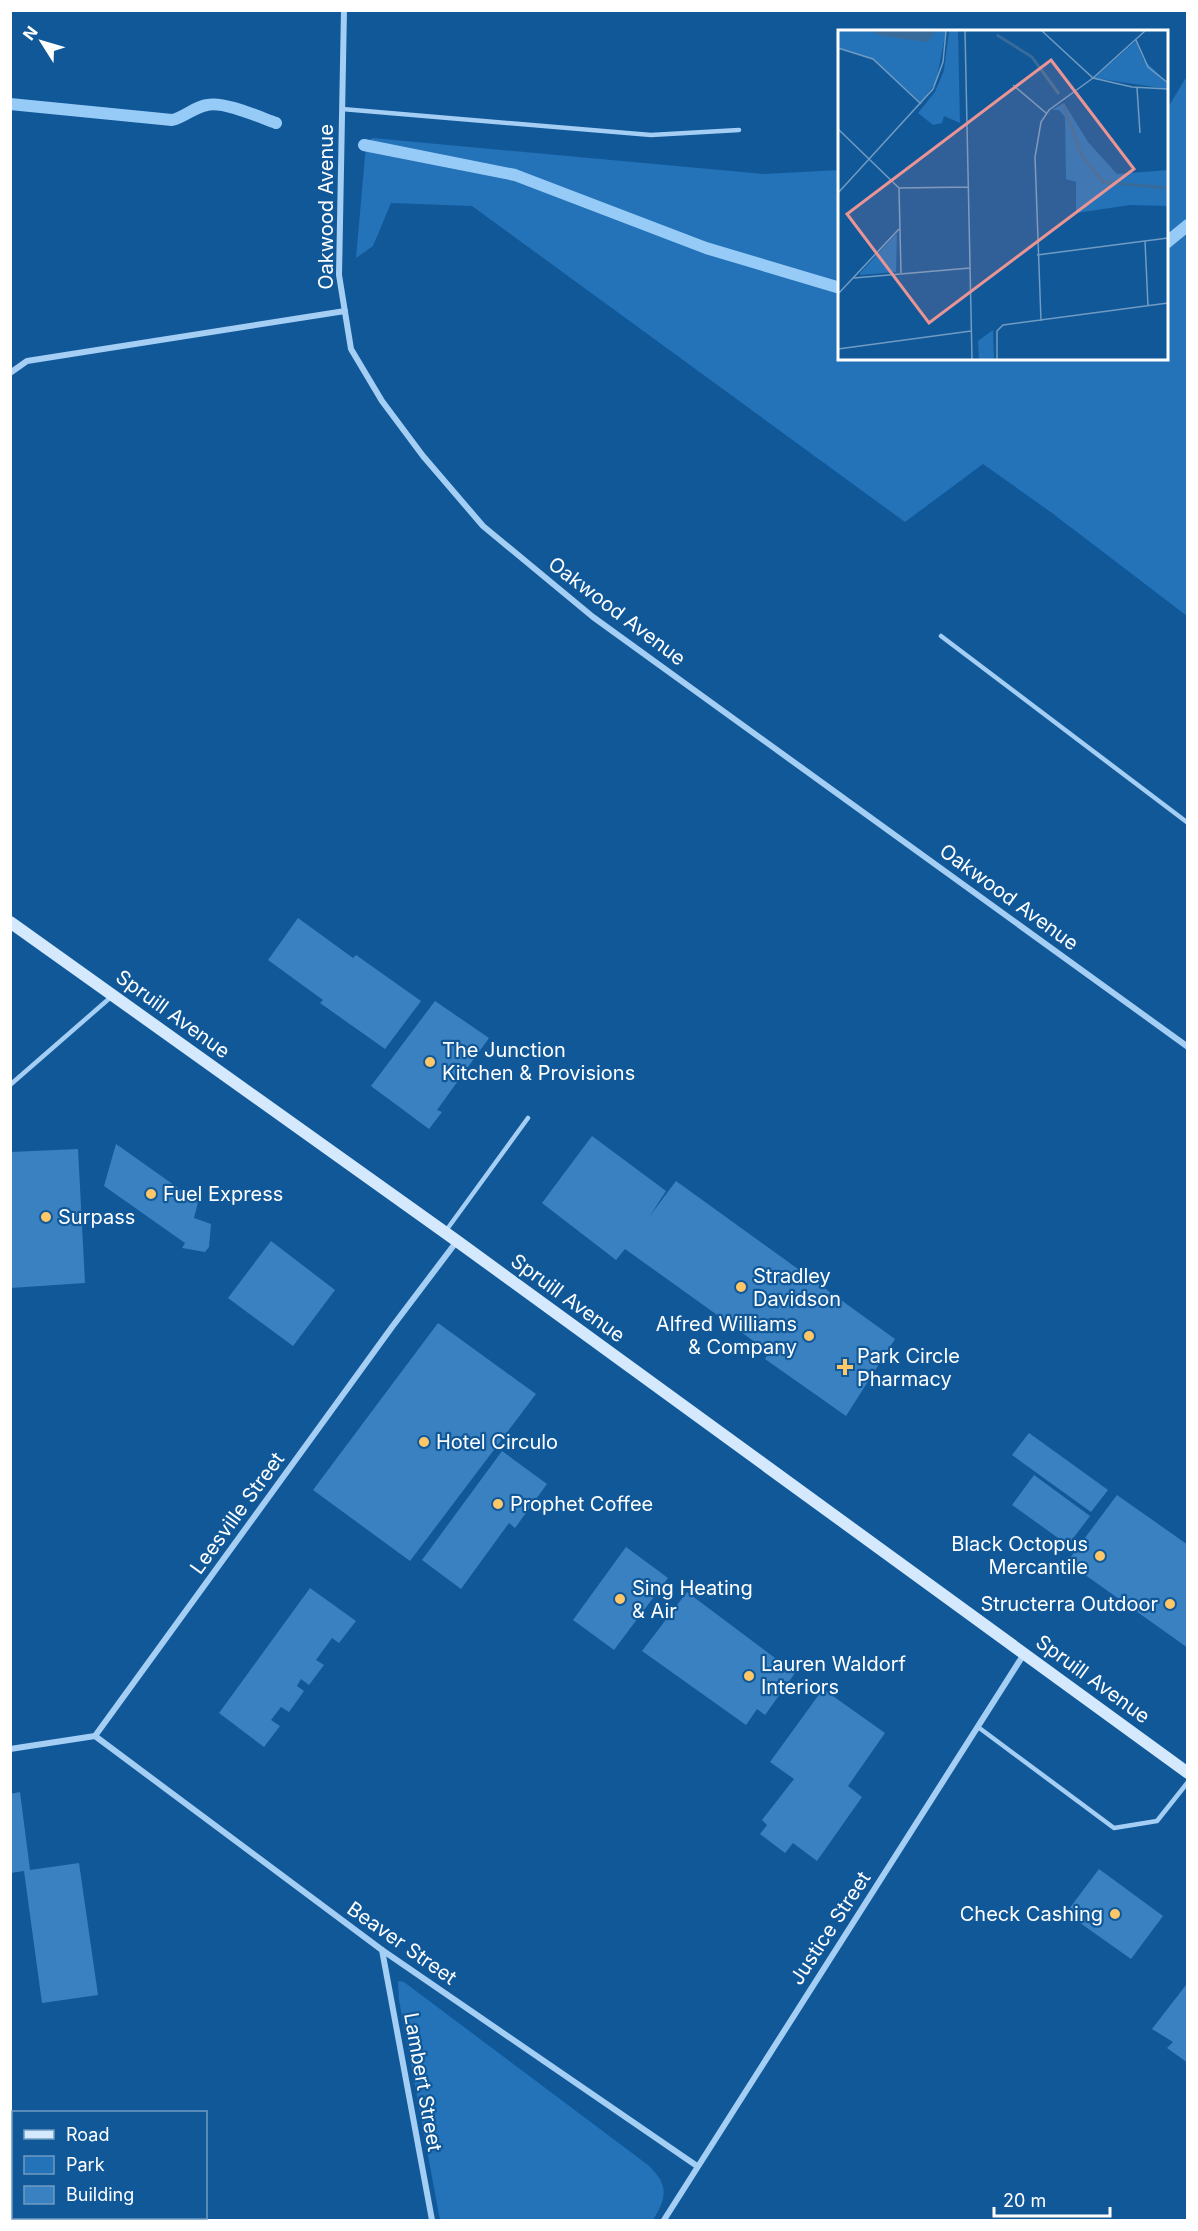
<svg xmlns="http://www.w3.org/2000/svg" width="1198" height="2231" font-family="Inter,sans-serif">
	<style>
		.green { fill: #2472b8 }
		.lines { fill: none; stroke-linecap: round; stroke-linejoin: round }
		.stream { stroke: #96cbf7; stroke-width: 12 }
		.building { fill: #3a81c1 }
		.lane { stroke: #a4cef4; stroke-width: 4.5 }
		.street { stroke: #a4cef4; stroke-width: 6 }
		.secondary { stroke: #d4e9fd; stroke-width: 12 }
		.poi-dot { fill: #ffc767; stroke: #115899; stroke-width: 2 }
		.labels { text-anchor: middle; stroke-width: 4.5; stroke-linejoin: round; paint-order: stroke }
		.street-label { font-size: 20px; fill: #fff; stroke: #115899 }
		.poi-label { font-size: 20px; fill: #fff; stroke: #115899; text-anchor: start }
		.inset-river { fill: none; stroke: #386b9a; stroke-width: 3 }
		.inset-road { fill: none; stroke: #709bc2; stroke-width: 1.5 }
		.view { fill: #ea9494; fill-opacity: 0.15; stroke: #ea9494; stroke-width: 3 }
		.inset-edge { fill: none; stroke: #fff; stroke-width: 3 }
	</style>
	<rect width="100%" height="100%" fill="#115899"/>
	<!-- green -->
	<g class="green">
		<polygon points="1187,76 1187,616 1052,513 983,464 905,522 472,206 391,203 373,246 356,258 366,145 372,138 764,174 839,170 840,358 1166,358 1167,109"/>
		<path d="M398 1981 404 1982 648 2165C669 2185 667 2197 653 2220H440L399 2000Z"/>
	</g>
	<g class="lines">
		<!-- stream -->
		<g class="stream">
			<path d="M10 104 172 120C185 117 194 107 207 105 224 101 259 117 276 123"/>
			<polyline points="364,145 515,175 706,248 840,288"/>
			<polyline points="1166,243 1188,225"/>
		</g>
	</g>
	<!-- building -->
	<g class="building">
		<polygon points="298,918 353,958 356,955 421,1001 385,1049 320,1003 323,1000 268,960"/>
		<polygon points="435,1001 489,1038 437,1110 442,1112 429,1129 371,1086"/>
		<polygon points="592,1136 666,1191 649,1217 676,1181 895,1339 846,1416 765,1359 769,1352 625,1249 616,1260 542,1203"/>
		<polygon points="116,1144 198,1202 194,1218 211,1224 209,1247 205,1252 182,1248 185,1243 104,1186"/>
		<polygon points="78,1149 85,1283 10,1288 10,1152"/>
		<polygon points="271,1241 335,1290 293,1346 228,1298"/>
		<polygon points="438,1323 536,1394 410,1561 313,1490"/>
		<polygon points="1029,1433 1108,1490 1091,1512 1012,1455"/>
		<polygon points="502,1451 547,1484 515,1528 509,1523 461,1589 422,1560"/>
		<polygon points="1034,1475 1090,1516 1068,1545 1012,1505"/>
		<polygon points="1117,1495 1188,1545 1188,1648 1067,1562"/>
		<polygon points="626,1547 668,1578 614,1650 573,1620"/>
		<polygon points="310,1588 356,1621 339,1643 332,1638 316,1660 324,1665 309,1685 301,1679 297,1686 304,1691 289,1712 281,1707 271,1720 280,1726 264,1747 219,1713"/>
		<polygon points="687,1592 795,1673 765,1715 757,1709 746,1725 642,1651"/>
		<polygon points="823,1689 885,1733 848,1786 862,1797 817,1861 793,1843 785,1853 760,1834 767,1825 762,1820 794,1779 770,1762"/>
		<polygon points="20,1792 30,1870 79,1863 98,1995 42,2003 24,1871 10,1873 10,1794"/>
		<polygon points="1099,1869 1163,1916 1131,1959 1066,1913"/>
		<polygon points="1186,1985 1188,1986 1188,2063 1167,2048 1173,2042 1152,2029"/>
	</g>
	<g class="lines">
		<!-- lane -->
		<g class="lane">
			<polyline points="342,109 651,135 739,130"/>
			<polyline points="941,636 1188,823"/>
			<polyline points="10,1085 111,997"/>
			<polyline points="445,1232 528,1118"/>
			<polyline points="978,1727 1114,1828 1157,1821 1188,1782"/>
		</g>
		<!-- street -->
		<g class="street">
			<polyline points="344,10 339,275 351,349 382,401 423,456 483,526 593,617 1188,1047"/>
			<polyline points="10,373 27,361 345,311"/>
			<polyline points="95,1736 382,1950 697,2166"/>
			<polyline points="10,1749 95,1736 392,1327 457,1241"/>
			<polyline points="382,1950 432,2220"/>
			<polyline points="664,2220 1024,1654"/>
		</g>
		<!-- secondary -->
		<polyline class="secondary" points="10,922 457,1241 1188,1773"/>
	</g>
	<!-- markers -->
	<g class="poi-dot">
		<circle cx="430" cy="1062" r="6"/>
		<circle cx="151" cy="1194" r="6"/>
		<circle cx="46" cy="1217" r="6"/>
		<circle cx="741" cy="1287" r="6"/>
		<circle cx="809" cy="1336" r="6"/>
		<path d="M842 1358h6v6h6v6h-6v6h-6v-6h-6v-6h6z"/>
		<circle cx="424" cy="1442" r="6"/>
		<circle cx="498" cy="1504" r="6"/>
		<circle cx="1100" cy="1556" r="6"/>
		<circle cx="620" cy="1599" r="6"/>
		<circle cx="1170" cy="1604" r="6"/>
		<circle cx="749" cy="1676" r="6"/>
		<circle cx="1115" cy="1914" r="6"/>
	</g>
	<g class="labels">
		<!-- street labels -->
		<g class="street-label">
			<text transform="translate(326 207) rotate(-90)" y="7">Oakwood Avenue</text>
			<text transform="translate(617 611) rotate(37)" y="7">Oakwood Avenue</text>
			<text transform="translate(1009 897) rotate(36)" y="7">Oakwood Avenue</text>
			<text transform="translate(173 1014) rotate(36)" y="7">Spruill Avenue</text>
			<text transform="translate(568 1298) rotate(36)" y="7">Spruill Avenue</text>
			<text transform="translate(237 1513) rotate(-54)" y="7">Leesville Street</text>
			<text transform="translate(1093 1679) rotate(36)" y="7">Spruill Avenue</text>
			<text transform="translate(830 1928) rotate(-57)" y="7">Justice Street</text>
			<text transform="translate(402 1943) rotate(35)" y="7">Beaver Street</text>
			<text transform="translate(423 2082) rotate(80)" y="7">Lambert Street</text>
		</g>
		<!-- poi labels -->
		<g class="poi-label">
			<text x="442" y="1057">The Junction<tspan x="442" dy="23">Kitchen &amp; Provisions</tspan></text>
			<text x="163" y="1201">Fuel Express</text>
			<text x="58" y="1224">Surpass</text>
			<text x="753" y="1283">Stradley<tspan x="753" dy="23">Davidson</tspan></text>
			<text x="797" y="1331" text-anchor="end">Alfred Williams<tspan x="797" dy="23">&amp; Company</tspan></text>
			<text x="857" y="1363">Park Circle<tspan x="857" dy="23">Pharmacy</tspan></text>
			<text x="436" y="1449">Hotel Circulo</text>
			<text x="510" y="1511">Prophet Coffee</text>
			<text x="1088" y="1551" text-anchor="end">Black Octopus<tspan x="1088" dy="23">Mercantile</tspan></text>
			<text x="632" y="1595">Sing Heating<tspan x="632" dy="23">&amp; Air</tspan></text>
			<text x="1158" y="1611" text-anchor="end">Structerra Outdoor</text>
			<text x="761" y="1671">Lauren Waldorf<tspan x="761" dy="23">Interiors</tspan></text>
			<text x="1103" y="1921" text-anchor="end">Check Cashing</text>
		</g>
	</g>
	<!-- overview -->
	<g transform="translate(838 30)">
		<rect width="330" height="330" fill="#115899"/>
		<path d="M0 1H108L98 52 83 73 35 29 0 18ZM111 1H120L122 93 106 86 104 93 95 95 80 83 97 62 106 40ZM298 11 305 29 330 53V59L256 48ZM226 73 250 112 279 144 330 140V176L292 175 238 183V152L228 149 227 87 221 80H214ZM59 203 58 242 22 245V243ZM155 300 156 329H141L140 311Z" fill="#2472b8"/>
		<path d="M32 1H98L90 12 44 6Z" fill="#386b9a"/>
		<path class="inset-river" d="M159 5 194 27 221 64M225 74 244 126 265 152 330 158"/>
		<path class="inset-road" d="M127 1 134 329M204 1 255 48 294 57 330 59M298 10 310 37 330 53M0 18 35 29 83 74M175 55 208 83M299 58 302 103M0 99 61 158 131 157M61 158 63 243M0 163 95 59 105 32 108 1M307 211 310 276M199 225 330 208M16 248 132 238M0 264 61 199M203 291 197 127 203 92 211 80 255 48 307 1M0 319 133 301M159 329V301L165 295 330 273"/>
		<path class="view" d="M213 30 296 139 91 293 9 184Z"/>
		<rect width="330" height="330" class="inset-edge"/>
	</g>
	<!-- border -->
	<rect width="1198" height="2231" fill="none" stroke="#ffffff" stroke-width="24"/>
	<!-- legend -->
	<rect x="12" y="2111" width="195" height="108" fill="#115899" stroke="#709bc2" stroke-width="1.5"/>
	<rect x="24" y="2130" width="30" height="9" fill="#d4e9fd" stroke="#709bc2" stroke-width="1.5"/>
	<text x="66" y="2141" font-size="18" fill="#ffffff">Road</text>
	<rect x="24" y="2156" width="30" height="18" fill="#2472b8" stroke="#709bc2" stroke-width="1.5"/>
	<text x="66" y="2171" font-size="18" fill="#ffffff">Park</text>
	<rect x="24" y="2186" width="30" height="18" fill="#3a81c1" stroke="#709bc2" stroke-width="1.5"/>
	<text x="66" y="2201" font-size="18" fill="#ffffff">Building</text>
	<!-- north arrow -->
	<g transform="translate(42 42) rotate(307)" stroke="#115899" stroke-width="4.5" paint-order="stroke">
	<path d="M0-4.5L10 22L0 15L-10 22Z" fill="#ffffff"/>
	<text y="-9" font-size="16" font-weight="bold" text-anchor="middle" fill="#ffffff">N</text>
	</g>
	<!-- scale -->
	<path d="M994 2207v9h116v-9" fill="none" stroke="#ffffff" stroke-width="3"/>
	<text x="1003" y="2207" font-size="18" fill="#ffffff" stroke="#115899" stroke-width="4.5" paint-order="stroke">20 m</text>
</svg>
